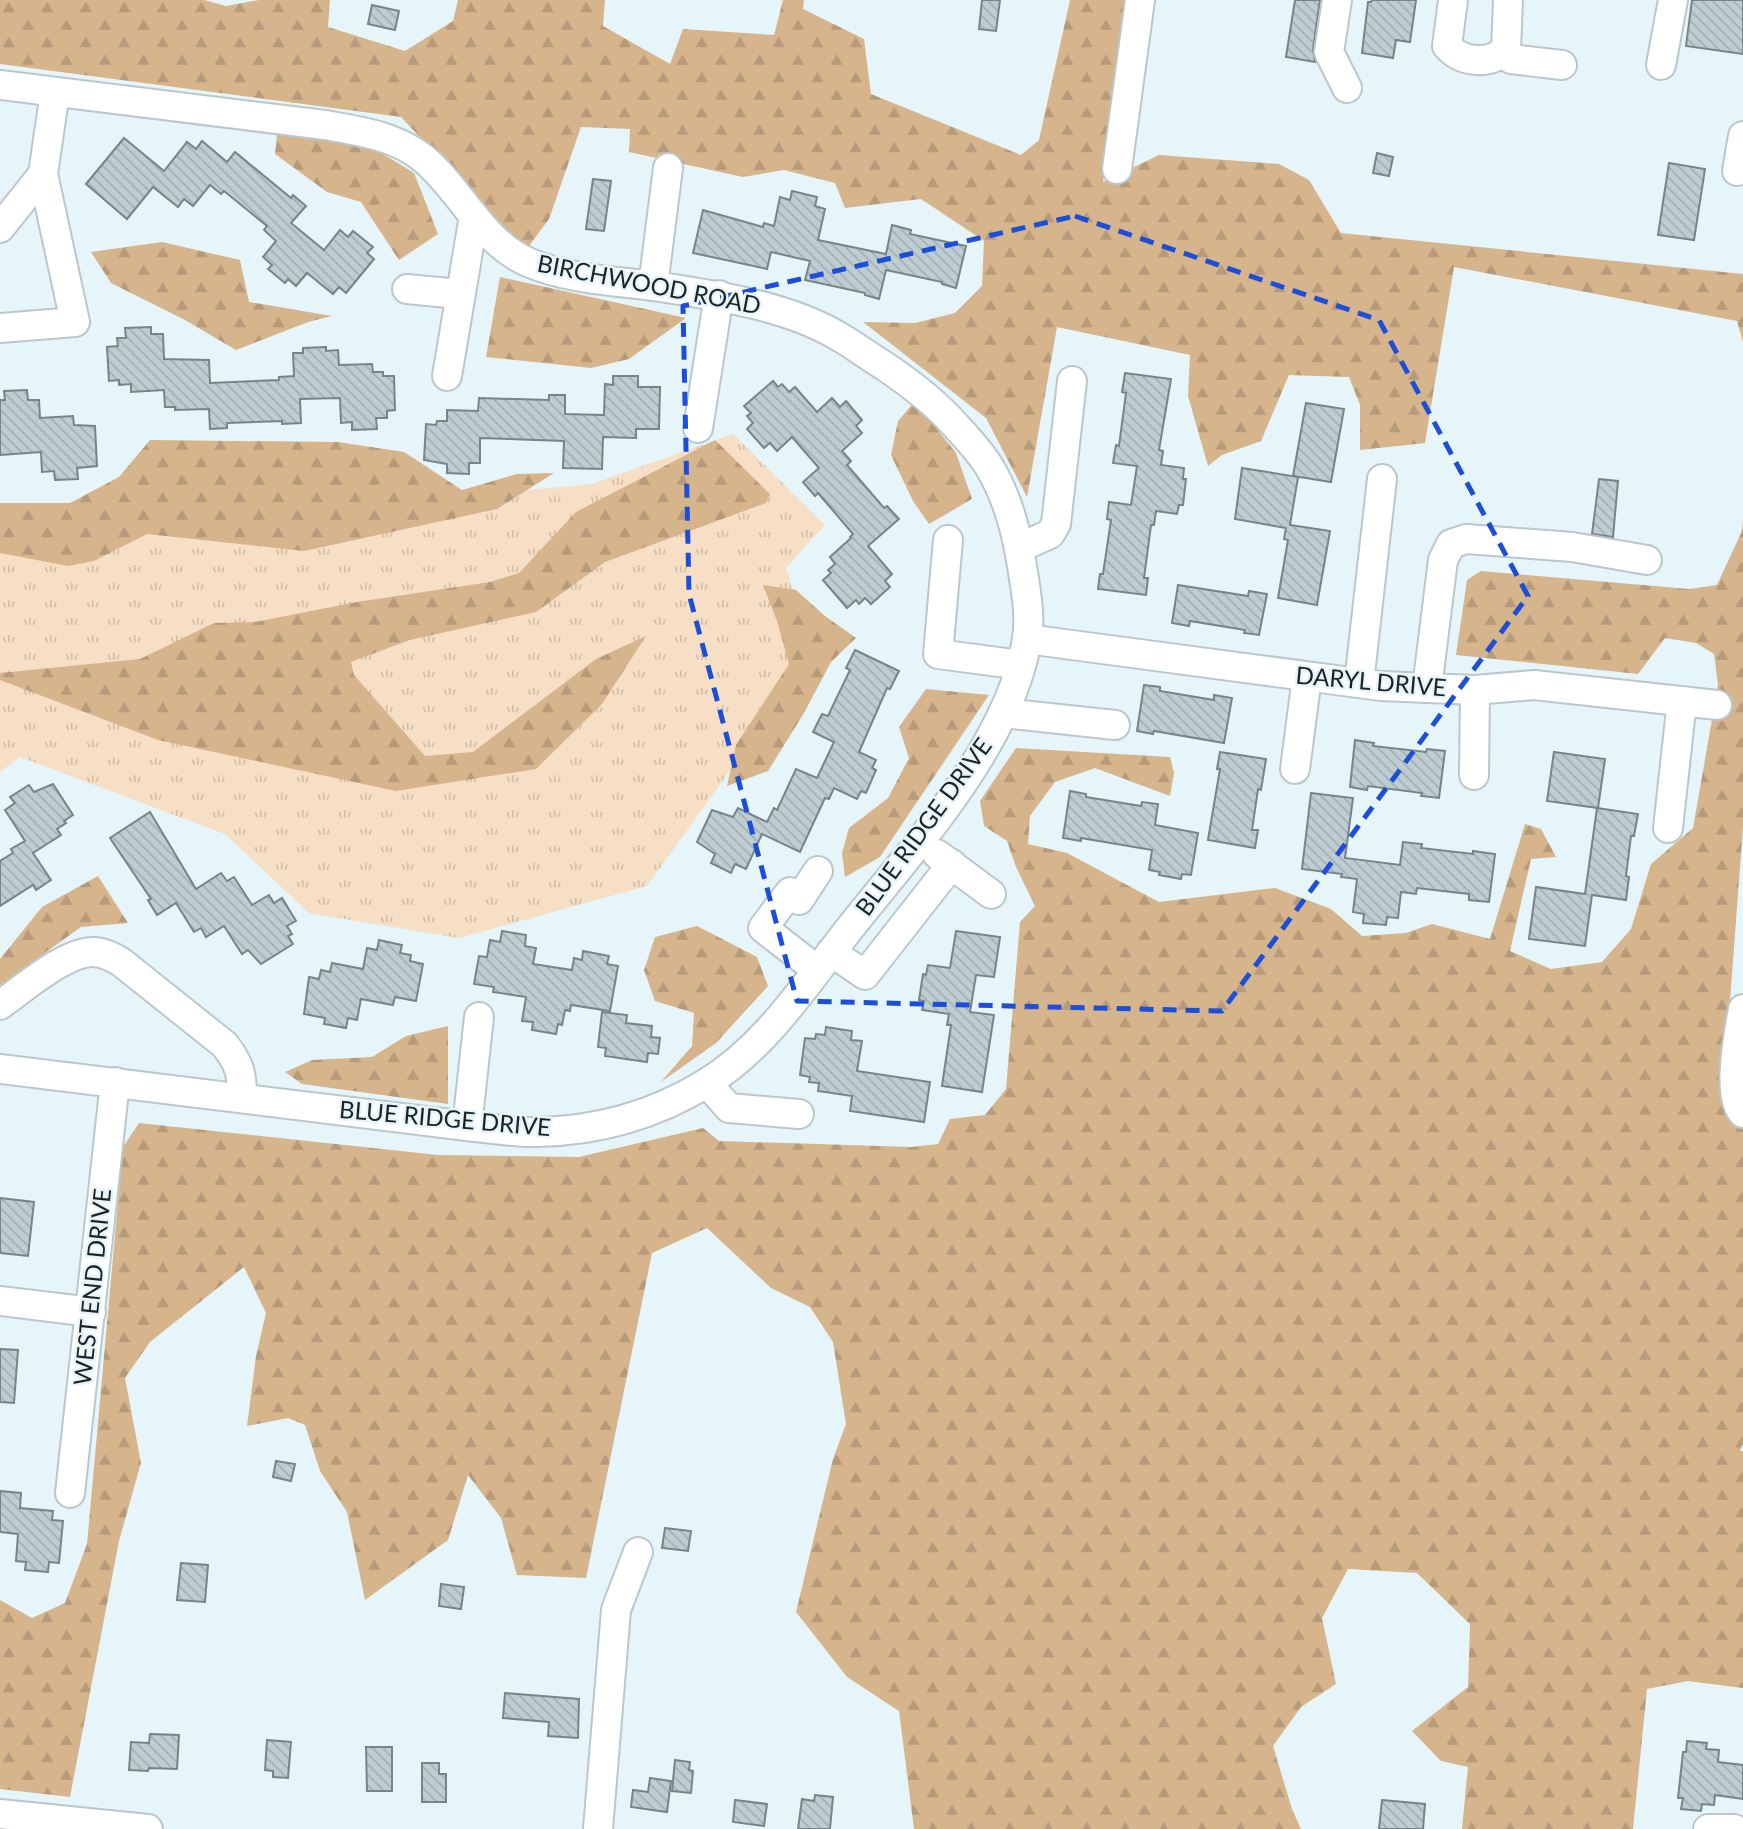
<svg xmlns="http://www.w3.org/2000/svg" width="1743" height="1829" font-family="Lato,sans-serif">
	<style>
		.grass { fill: url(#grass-tufts) }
		.forest { fill: url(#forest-firs) }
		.building { fill: url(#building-back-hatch); stroke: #778488; stroke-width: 2 }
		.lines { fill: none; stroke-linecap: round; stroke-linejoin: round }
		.minor-casing { stroke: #bac8cc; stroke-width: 32 }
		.minor { stroke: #fff; stroke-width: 28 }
		.marked { fill: none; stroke: #1d4ed8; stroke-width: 5; stroke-dasharray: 14 9; stroke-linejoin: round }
		.labels { text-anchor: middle; stroke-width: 5; stroke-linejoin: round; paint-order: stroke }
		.street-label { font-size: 24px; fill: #1d2224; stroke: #e6f5f9 }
	</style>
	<defs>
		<pattern id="grass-tufts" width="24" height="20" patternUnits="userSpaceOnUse" patternTransform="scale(1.75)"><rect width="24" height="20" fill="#f6dfc5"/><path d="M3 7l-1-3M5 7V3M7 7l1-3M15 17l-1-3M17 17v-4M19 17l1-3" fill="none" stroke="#d2bfa9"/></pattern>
		<pattern id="forest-firs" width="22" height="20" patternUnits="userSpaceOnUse" patternTransform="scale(1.75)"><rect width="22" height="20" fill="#d6b48c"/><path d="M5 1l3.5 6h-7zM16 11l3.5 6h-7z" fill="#b79a79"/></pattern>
		<pattern id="building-back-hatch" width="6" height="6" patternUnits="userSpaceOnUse" patternTransform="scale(1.75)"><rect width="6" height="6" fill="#becdd1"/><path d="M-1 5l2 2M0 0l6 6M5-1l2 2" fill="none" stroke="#a3b0b3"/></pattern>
	</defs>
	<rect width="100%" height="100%" fill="#e6f5f9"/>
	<!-- grass -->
	<polygon class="grass" points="733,434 825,525 786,568 813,655 647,886 459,938 309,913 225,834 20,757 0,772 0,504 75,525 508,492 592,484"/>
	<!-- forest -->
	<g class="forest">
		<polygon points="0,0 204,0 226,6 259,0 330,0 328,27 405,51 453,21 458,0 605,0 603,26 670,64 683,29 774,35 783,0 804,0 803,9 864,39 871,94 1021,155 1039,140 1070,0 1127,0 1103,182 1159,155 1279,164 1309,180 1341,233 1743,274 1743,342 1737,321 1454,267 1425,443 1360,450 1360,405 1349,377 1289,375 1261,441 1222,455 1208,466 1188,396 1190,355 1057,327 1027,497 986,418 863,322 915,323 955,313 982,286 984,241 921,199 845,208 835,183 784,170 743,177 629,152 630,129 581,127 549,219 526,250 401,117 0,64"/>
		<polygon points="277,133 367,144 414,173 438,234 399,260 361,202 327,192 275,154"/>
		<polygon points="162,242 240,260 249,302 332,316 308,322 236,350 185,320 111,283 91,252"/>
		<polygon points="500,277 686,318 629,359 591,368 486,357"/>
		<polygon points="915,401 956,453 972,499 929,524 913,501 891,455 898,421"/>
		<polygon points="150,440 338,442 404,452 462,490 517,474 554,473 497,509 304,551 147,534 94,561 68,566 0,553 0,503 70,503 119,477"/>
		<polygon points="715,440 770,494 766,503 605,562 536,612 410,640 351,662 354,675 425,756 473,752 596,659 646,636 602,704 536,769 396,791 158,740 0,680 0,673 140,659 214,623 255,622 357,602 490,582 519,573 576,512"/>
		<polygon points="1743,520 1743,827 1725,1068 1743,1116 1743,1444 1740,1451 1743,1451 1743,1688 1688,1681 1647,1689 1633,1829 1462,1829 1468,1767 1441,1761 1412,1731 1468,1687 1470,1624 1417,1573 1348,1569 1322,1618 1336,1684 1301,1707 1273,1746 1292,1809 1301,1829 914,1829 899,1711 847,1677 796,1612 833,1459 846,1424 833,1342 810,1307 771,1288 707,1228 652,1253 586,1578 517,1575 501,1518 468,1475 448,1540 365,1600 347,1512 320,1471 305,1425 288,1418 247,1426 256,1356 266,1313 244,1267 150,1342 125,1378 141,1463 119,1541 70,1797 0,1789 0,1600 32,1618 65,1603 87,1544 123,1147 139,1123 438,1155 579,1157 703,1128 719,1141 911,1147 938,1144 950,1119 985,1115 1006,1089 1020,922 1035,906 1016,867 1007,841 984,826 980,801 1016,748 1170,757 1174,773 1170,796 1095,768 1055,782 1030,816 1028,844 1067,853 1159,902 1275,888 1331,909 1362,936 1406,933 1432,924 1490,939 1525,824 1541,829 1556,857 1531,859 1510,951 1551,969 1602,962 1631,929 1651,864 1693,828 1718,685 1714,654 1696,643 1665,638 1638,674 1456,655 1467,580 1481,571 1689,589 1717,585 1742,531"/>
		<polygon points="763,585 796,590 825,616 856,638 831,662 804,713 768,771 727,786 736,745 789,664 777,621"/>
		<polygon points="926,689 989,695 880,857 845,877 842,853 849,828 888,798 909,758 899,727"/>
		<polygon points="98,876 128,923 81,927 0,985 0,959 42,907"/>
		<polygon points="697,926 757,957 768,986 716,1043 661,1082 692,1046 694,1013 655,1001 644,970 655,937"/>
		<polygon points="448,1026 448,1104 302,1084 285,1072 312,1060 372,1057 406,1036"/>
	</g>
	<!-- building -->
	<g class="building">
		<polygon points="982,0 1000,0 996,31 979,29"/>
		<polygon points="1295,0 1320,0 1313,49 1315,62 1286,57"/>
		<polygon points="1372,0 1416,0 1410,42 1396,40 1393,58 1362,53 1368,2 1371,2"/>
		<polygon points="1692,0 1743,0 1743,54 1686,46"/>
		<polygon points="372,5 399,11 395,30 368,24"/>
		<polygon points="124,138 164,171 187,142 196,149 202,141 227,162 235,152 291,198 293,195 306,206 291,223 324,250 340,230 348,237 353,231 373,247 367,253 374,259 346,293 339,287 333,294 307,273 296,286 288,279 285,283 268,269 272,265 263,257 276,241 264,230 267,226 224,191 221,194 210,185 193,206 184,199 178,207 153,187 127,219 86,184"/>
		<polygon points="1377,153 1393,157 1389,176 1373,173"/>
		<polygon points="1669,163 1705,169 1694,240 1658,235"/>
		<polygon points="593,179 611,181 604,231 586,229"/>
		<polygon points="792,191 817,197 815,206 825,209 818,240 886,254 892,225 911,230 910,234 966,246 956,288 942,284 942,282 886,270 879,299 865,295 865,293 805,280 810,261 771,252 767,269 693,253 703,210 763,227 764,223 774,226 780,197 790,200"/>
		<polygon points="151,327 151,334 163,334 164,359 209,360 210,383 279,380 279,377 294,376 293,353 303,353 303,348 326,347 326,351 338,350 339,365 372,364 373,372 383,372 383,376 394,376 395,410 387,411 387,418 376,418 377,429 352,430 352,422 341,423 340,398 300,399 301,423 282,424 282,421 227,423 227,428 210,429 209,409 175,410 175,407 165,407 164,390 131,392 131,384 119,385 119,380 109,381 107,347 118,346 117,338 126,338 125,328"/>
		<polygon points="1125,373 1171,379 1159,450 1163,451 1161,465 1184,468 1183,479 1186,479 1183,505 1179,505 1177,514 1156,511 1154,525 1151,525 1144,578 1148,578 1146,595 1098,589 1100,574 1103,574 1111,520 1107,519 1109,502 1131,505 1137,466 1113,463 1116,445 1119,446 1126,393 1122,392"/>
		<polygon points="613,376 638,376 638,387 660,387 659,429 636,429 636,438 603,437 602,469 563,468 564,441 480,438 480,463 469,463 469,474 447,473 447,464 424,460 426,424 436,425 437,421 447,421 447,410 478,411 479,398 549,400 549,395 565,395 565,414 604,415 605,384 613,385"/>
		<polygon points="773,381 778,387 782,384 789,392 795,387 817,412 832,398 840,407 846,401 862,420 856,426 862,433 842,451 851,461 847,465 884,508 887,506 899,519 868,546 892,574 885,581 890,587 871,604 865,598 859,604 856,600 847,608 823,580 831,573 828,570 835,564 830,557 851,538 850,537 853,534 818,493 815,496 803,482 819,468 792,437 777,451 770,443 764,448 747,429 753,423 747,416 751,413 744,406"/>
		<polygon points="27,390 28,400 39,400 40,418 73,416 74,425 95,426 97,466 77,468 78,479 55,480 54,471 42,472 41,452 0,455 0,400 5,400 4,391"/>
		<polygon points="1306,403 1344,409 1331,482 1293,476"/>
		<polygon points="1242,468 1298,477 1290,525 1330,531 1317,605 1278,598 1288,540 1284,539 1286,528 1235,519"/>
		<polygon points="1599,479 1618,481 1613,537 1592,534"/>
		<polygon points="1178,585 1248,596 1249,591 1267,594 1259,635 1244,633 1245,630 1190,621 1189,626 1172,623"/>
		<polygon points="855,650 899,671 890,689 887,688 859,752 876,760 872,768 876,770 866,793 861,791 857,799 834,788 829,799 825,798 800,852 762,834 746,869 735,864 731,873 711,863 715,854 697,842 712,810 733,817 738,808 767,822 774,808 777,810 796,769 817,778 834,742 813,732 822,714 828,716 850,670 846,668"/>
		<polygon points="1144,685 1160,687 1160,691 1214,700 1214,695 1232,698 1224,743 1154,731 1153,734 1137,731"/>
		<polygon points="1355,740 1374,743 1373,746 1426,752 1427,749 1445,751 1439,798 1421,796 1422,793 1368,786 1367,790 1350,787"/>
		<polygon points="1220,752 1266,759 1261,790 1258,789 1252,830 1258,830 1255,848 1208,840 1220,769 1217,769"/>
		<polygon points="1554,752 1605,759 1598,808 1547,801"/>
		<polygon points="53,784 73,815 64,821 66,823 57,829 61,835 33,853 51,880 36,890 33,885 0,906 0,861 13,853 11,849 25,841 5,810 15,803 10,797 29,785 34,792"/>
		<polygon points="1070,791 1086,794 1086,797 1141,806 1142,802 1158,804 1155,825 1198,833 1191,875 1182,874 1181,879 1159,875 1160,872 1149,870 1152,850 1081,838 1081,841 1063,838"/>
		<polygon points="1311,793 1353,798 1345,858 1400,865 1403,842 1422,844 1421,848 1473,854 1473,851 1495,854 1489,902 1469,900 1469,894 1417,888 1416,894 1401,892 1398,918 1387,917 1386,925 1363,923 1364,914 1353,912 1357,879 1341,877 1342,874 1302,869"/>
		<polygon points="1597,808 1638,814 1634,836 1631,836 1626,876 1629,877 1626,900 1592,895 1585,946 1529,939 1536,887 1585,894"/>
		<polygon points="150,812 196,889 221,873 227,881 234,877 252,905 269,895 274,903 282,898 296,921 287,926 292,934 288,936 293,944 261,964 248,950 242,954 224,926 206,937 201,928 194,932 176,903 157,915 148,900 151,899 110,838"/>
		<polygon points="502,931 526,935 525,946 536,948 533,964 572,970 574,958 582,960 583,951 609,956 607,964 618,966 610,1011 571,1005 570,1011 565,1010 562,1025 558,1024 556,1034 532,1030 533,1022 522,1021 526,997 493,992 494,987 474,984 479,956 487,957 490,940 500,942"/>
		<polygon points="956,931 1000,937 994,977 976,975 970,1012 994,1015 982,1092 942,1086 951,1025 947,1025 949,1014 922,1010 924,1001 919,1000 923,974 926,975 928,965 950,968"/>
		<polygon points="379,940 402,945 400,953 411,955 410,961 423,964 416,1001 395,997 393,1005 361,999 357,1020 348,1018 346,1028 324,1024 325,1018 304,1014 309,977 319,979 321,970 330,972 332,963 363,969 367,948 377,950"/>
		<polygon points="602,1012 627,1015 626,1023 652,1026 651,1037 660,1038 658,1054 648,1053 647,1062 605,1056 606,1048 598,1047"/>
		<polygon points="826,1027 852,1031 851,1040 862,1041 857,1071 930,1082 924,1122 850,1111 852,1096 818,1091 819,1083 809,1082 810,1077 800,1075 805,1038 815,1039 816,1034 825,1035"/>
		<polygon points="0,1198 34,1202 28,1256 0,1253"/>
		<polygon points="0,1349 18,1350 14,1403 0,1402"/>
		<polygon points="276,1461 295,1464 291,1481 273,1477"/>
		<polygon points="0,1491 21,1493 20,1508 53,1511 52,1520 63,1521 59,1563 49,1562 48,1572 25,1570 26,1562 16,1561 18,1534 0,1532"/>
		<polygon points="665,1528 691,1531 688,1551 662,1548"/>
		<polygon points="181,1563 208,1565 205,1602 177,1600"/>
		<polygon points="441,1584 464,1587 461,1609 439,1606"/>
		<polygon points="505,1693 579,1699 578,1738 548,1736 549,1722 503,1718"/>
		<polygon points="150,1734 179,1735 177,1769 149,1768 148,1771 129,1770 131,1742 149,1743"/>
		<polygon points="267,1740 291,1742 288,1778 273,1777 273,1771 265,1770"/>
		<polygon points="1687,1741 1707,1743 1706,1749 1719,1750 1718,1762 1743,1765 1743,1799 1715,1795 1714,1805 1702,1804 1701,1811 1681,1809 1683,1798 1678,1798 1683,1752 1686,1752"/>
		<polygon points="366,1747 392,1747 392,1791 367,1791"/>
		<polygon points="675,1760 690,1762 689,1770 693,1771 691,1793 672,1791"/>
		<polygon points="422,1763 439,1763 439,1774 446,1774 446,1802 422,1802"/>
		<polygon points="650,1778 671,1781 667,1812 631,1807 633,1790 648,1792"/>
		<polygon points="815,1795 833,1797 830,1829 798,1829 802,1799 814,1801"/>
		<polygon points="735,1800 767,1804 764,1826 733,1822"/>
		<polygon points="1382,1800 1425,1804 1423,1829 1379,1829"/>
	</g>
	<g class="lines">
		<!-- minor casing -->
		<g class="minor-casing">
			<g id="minor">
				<polyline points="1337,0 1329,52 1347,88"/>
				<path d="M1453 0 1447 46C1462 63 1489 65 1506 50"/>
				<polyline points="1508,0 1506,50 1511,59 1562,65"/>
				<polyline points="1661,65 1673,0"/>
				<path d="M0 85 325 125C359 131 397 136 424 159 462 191 483 244 530 263 571 280 617 281 660 287 719 296 787 306 838 336 854 345 868 356 883 365 910 383 935 402 957 427 968 439 982 454 990 468 1006 495 1016 530 1021 560 1025 586 1031 613 1027 639 1011 741 917 844 854 923 809 979 768 1046 705 1084 654 1115 597 1131 537 1132 514 1133 490 1128 467 1126L0 1069"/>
				<polyline points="1117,169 1140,0"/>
				<polyline points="1737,171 1743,136"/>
				<polyline points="43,174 55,92"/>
				<polyline points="0,228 43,174 75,322 0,328"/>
				<polyline points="653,286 668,168"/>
				<polyline points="407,289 459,294"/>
				<polyline points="447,376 474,216"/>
				<polyline points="698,428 719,295"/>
				<polyline points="948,540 938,654 1020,665"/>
				<polyline points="1019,548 1050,534 1056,524 1072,381"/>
				<polyline points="1027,639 1381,686 1475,690 1534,685 1717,705"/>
				<polyline points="1359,683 1382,479"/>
				<polyline points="1427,688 1443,560 1451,544 1466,539 1572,547 1647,560"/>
				<polyline points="1003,713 1115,725"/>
				<polyline points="1295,769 1307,677"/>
				<polyline points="1474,775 1475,690"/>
				<polyline points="1668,828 1682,701"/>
				<polyline points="937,854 991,894"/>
				<polyline points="831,952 865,975 952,864"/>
				<polyline points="817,970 763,928 790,892 799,900 818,871"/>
				<path d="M0 1005C23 989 67 950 95 952 105 953 113 957 121 962L225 1045C240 1065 242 1073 242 1098"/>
				<path d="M1743 1009C1739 1031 1726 1097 1743 1113"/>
				<polyline points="707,1083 729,1108 799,1114"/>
				<polyline points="467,1126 479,1017"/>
				<polyline points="0,1301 91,1312"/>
				<polyline points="70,1493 115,1082"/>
				<polyline points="0,1814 148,1829"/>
				<polyline points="598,1829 616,1610 638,1552"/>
				<polyline points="1708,1829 1734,1829"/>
			</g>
		</g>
		<!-- minor -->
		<use href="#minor" class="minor"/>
	</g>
	<!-- marked area -->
	<path class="marked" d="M1075 216 1379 320 1528 596 1222 1011 797 1001 689 594 683 306Z"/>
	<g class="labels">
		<!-- street labels -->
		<g class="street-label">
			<text transform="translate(649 285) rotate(11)" y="8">BIRCHWOOD ROAD</text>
			<text transform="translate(1371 682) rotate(5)" y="8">DARYL DRIVE</text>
			<text transform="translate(924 827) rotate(-54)" y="8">BLUE RIDGE DRIVE</text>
			<text transform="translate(445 1119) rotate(5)" y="8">BLUE RIDGE DRIVE</text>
			<text transform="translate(93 1287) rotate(-84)" y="8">WEST END DRIVE</text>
		</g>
	</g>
</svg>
